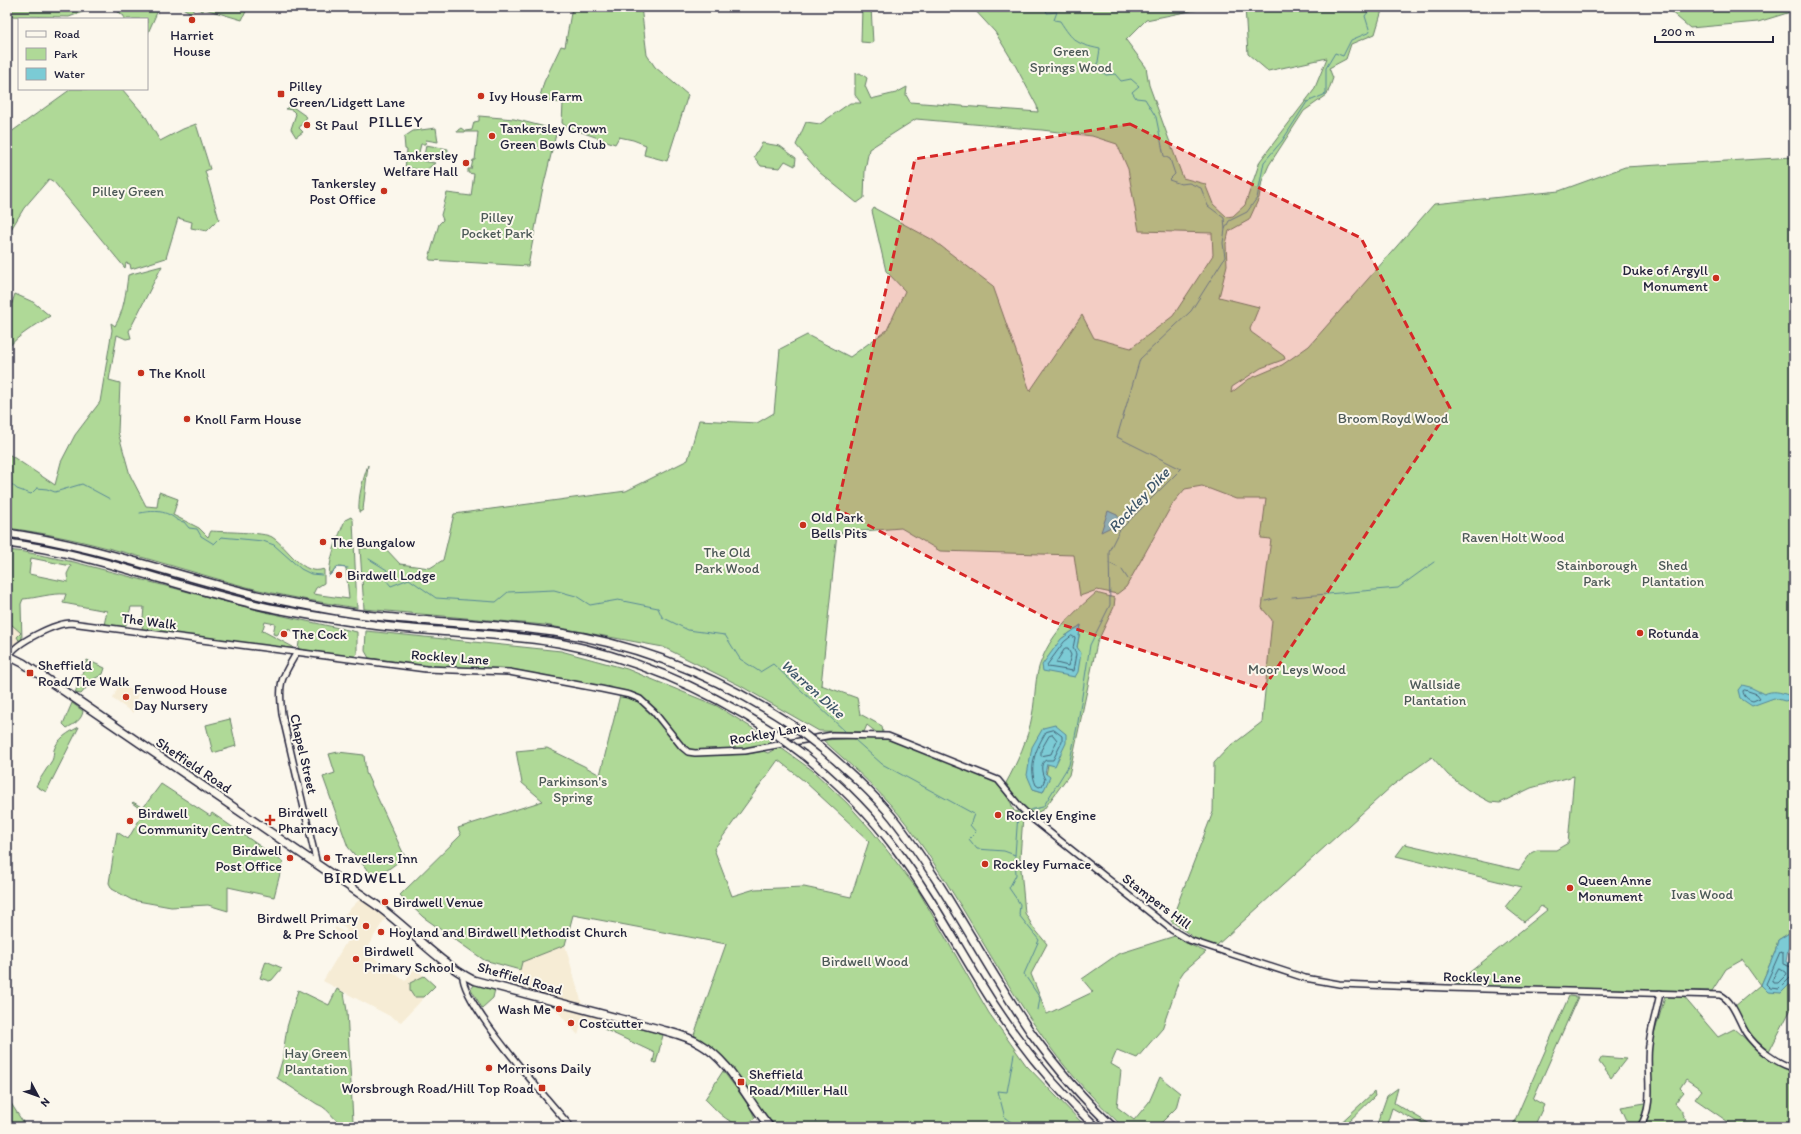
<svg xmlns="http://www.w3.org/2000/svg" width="1801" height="1134" font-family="Itim,sans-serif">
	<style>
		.built { fill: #f6ecd5 }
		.green { fill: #afd997; stroke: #687e69; fill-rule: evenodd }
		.water { fill: #7bcbd5; stroke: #578797 }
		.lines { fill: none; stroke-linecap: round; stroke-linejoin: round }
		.shore { stroke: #466679; stroke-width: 1 }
		.stream { stroke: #578797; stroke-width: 1 }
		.minor-casing { stroke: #22223b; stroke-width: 8 }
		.highway-casing { stroke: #22223b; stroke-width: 10 }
		.minor { stroke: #fbf7ec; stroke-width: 5 }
		.highway { stroke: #fbf7ec; stroke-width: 7 }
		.highway-bridge-casing { stroke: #22223b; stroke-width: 10; stroke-linecap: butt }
		.highway-bridge { stroke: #fbf7ec; stroke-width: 7 }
		.marked { fill: #d62828; fill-opacity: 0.2; stroke: #d62828; stroke-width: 3; stroke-dasharray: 8 5; stroke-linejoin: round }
		.poi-dot { fill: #c8321e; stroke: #fbf7ec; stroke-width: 1.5 }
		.labels { text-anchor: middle; stroke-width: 4; stroke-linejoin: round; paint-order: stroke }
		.poi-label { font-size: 14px; fill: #22223b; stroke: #fbf7ec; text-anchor: start }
		.park-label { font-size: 14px; fill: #4c5957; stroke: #fbf7ec }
		.street-label { font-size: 14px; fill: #22223b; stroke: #fbf7ec }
		.water-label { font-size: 15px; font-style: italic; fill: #3d5569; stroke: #fbf7ec }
		.quarter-label { font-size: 16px; letter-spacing: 1px; fill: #22223b; stroke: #fbf7ec }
	</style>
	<rect width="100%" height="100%" fill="#fbf7ec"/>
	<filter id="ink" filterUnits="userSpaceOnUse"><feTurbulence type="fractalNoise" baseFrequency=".025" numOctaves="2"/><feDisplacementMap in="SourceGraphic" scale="8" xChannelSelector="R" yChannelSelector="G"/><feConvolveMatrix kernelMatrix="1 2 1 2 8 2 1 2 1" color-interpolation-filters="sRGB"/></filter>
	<g filter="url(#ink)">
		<!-- built -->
		<g class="built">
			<polygon points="7,622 13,625 21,633 20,642 7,649"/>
			<polygon points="119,683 138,694 133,713 113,699"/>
			<polygon points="360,899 386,917 365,951 405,981 415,968 435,986 401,1022 323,981 348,939 334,929 336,927 344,933 347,930 337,922"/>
			<polygon points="565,945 582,1004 514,987 522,962"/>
			<polygon points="551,1004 601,1018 592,1022 592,1026 581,1025 578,1035"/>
		</g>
		<!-- green -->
		<g class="green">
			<polygon points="7,7 96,7 69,17 7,16"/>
			<polygon points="111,7 158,7 159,8 147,35 147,19 124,19 124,16"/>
			<polygon points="181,7 248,7 242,20 205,9 203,11 195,8 191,13"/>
			<polygon points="572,7 641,7 647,55 655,67 688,95 667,161 644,155 646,145 633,140 619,137 615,144 567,127 562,123 563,103 539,100 544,82 561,46 565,47"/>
			<polygon points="862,7 871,7 873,43 861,42"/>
			<polygon points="972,7 1210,7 1146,20 1126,40 1146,67 1149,85 1183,178 1205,184 1213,204 1227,217 1233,216 1245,205 1260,161 1314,90 1327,58 1268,71 1248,54 1245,7 1383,7 1375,34 1351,44 1346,59 1329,68 1333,78 1327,95 1304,111 1269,165 1262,181 1259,198 1249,220 1229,231 1226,244 1227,265 1219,297 1259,307 1250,329 1251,332 1284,356 1285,359 1261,368 1232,387 1231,393 1249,379 1282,365 1309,346 1434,204 1559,191 1625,167 1794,157 1794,930 1778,940 1775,952 1761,985 1781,993 1794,980 1794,1003 1769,1052 1755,1041 1734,1007 1760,985 1742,960 1726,969 1712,991 1456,986 1455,984 1547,910 1541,906 1536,912 1524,922 1505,907 1521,887 1396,856 1405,844 1519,870 1531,853 1537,850 1556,850 1568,843 1574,776 1531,788 1500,803 1490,802 1468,790 1448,775 1432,757 1393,785 1216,946 1197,940 1171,921 1213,812 1214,763 1227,749 1262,722 1272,620 1262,608 1271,539 1261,538 1266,499 1236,499 1202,486 1185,489 1173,503 1126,587 1117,594 1097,590 1080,596 1074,555 940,551 901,528 837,533 821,685 857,698 860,714 882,726 883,733 877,733 867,725 864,732 819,731 739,685 663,647 545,625 364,609 360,548 386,549 400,564 430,568 443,560 454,514 626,491 688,460 699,420 757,423 774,413 780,349 807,335 850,357 887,330 905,291 886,271 872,211 874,208 933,240 993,286 1030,391 1082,315 1094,338 1131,348 1173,316 1213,255 1212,233 1139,231 1128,169 1117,144 1092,136 1042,130 916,119 869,149 865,170 864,198 857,203 819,172 796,145 806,122 820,124 850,103 861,103 855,95 855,74 860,73 867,78 865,86 871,99 896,93 907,87 906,95 910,102 1038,112 1037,106 1015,65 995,32"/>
			<polygon points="1635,7 1794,7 1794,11 1758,22 1690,28 1670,11"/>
			<polygon points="71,89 122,89 146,117 160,141 183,129 196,124 210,169 205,171 219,219 207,231 191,228 192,222 178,218 166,258 131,269 130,264 126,263 125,268 54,182 49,179 24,208 7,236 7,135"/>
			<polygon points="290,105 307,117 299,128 303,132 296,137 291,129 296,114 292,110 286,109"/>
			<polygon points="479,116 514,119 557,130 542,192 528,266 430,260 429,258 439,224 443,220 441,215 447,193 471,196 474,174 468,173 468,169 471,169 473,160 475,160 478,132 457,132 458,130 461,128 465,131 472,130 474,122 479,121"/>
			<polygon points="436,128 438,142 426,140 425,144 421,144 418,156 423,157 423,161 435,163 425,171 410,168 409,170 405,169 407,150 405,149 404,137 413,131"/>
			<polygon points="762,143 780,146 796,158 795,166 785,161 780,168 761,166 754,157"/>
			<polygon points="426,145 448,149 447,159 424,156"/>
			<path d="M162 266 129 331 131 338 126 339 117 335 109 380 120 383 118 432 130 475 146 506 157 507 159 492 178 499 173 515 199 528 208 537 211 531C222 532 264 532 272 537 289 548 302 577 324 569V583L316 588 313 594 349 599 346 568 338 567 329 575C330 555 338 538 345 520L351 517 353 520 357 608C319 602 281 596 243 586 165 565 88 538 7 528V453L55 485 61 462 75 435 100 402 112 330 111 323 115 326C124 311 126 292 128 275Z"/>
			<path d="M15 294 33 302 50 316C35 326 18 335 7 349V318Z"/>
			<path d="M368 465 363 510 360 512H359C358 495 363 480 368 465Z"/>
			<path d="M7 550 25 552 74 562 265 612 357 632V654L354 657 298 649 300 635 289 629 288 631 281 630 277 635 273 634 275 624 265 622 262 632 263 631 293 647 292 649 142 630 144 607H131L125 628 104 625 107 611 63 603 66 594C50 593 38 598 23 599L21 604 22 641 20 642 17 637 21 633 12 625 7 622ZM31 558 71 566 67 574 68 582 29 574Z"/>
			<path d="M1096 593 1115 598 1114 607 1097 643 1069 775 1044 809 1033 815 1022 806 1006 783C1017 763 1028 739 1032 716 1036 697 1034 676 1042 659 1052 633 1075 611 1096 593ZM1081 625 1077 648 1061 639ZM1055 725 1043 792 1033 789Z"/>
			<polygon points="366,631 561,651 627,669 717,706 770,739 771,744 742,749 692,750 684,745 655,710 642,698 630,692 510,669 470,669 427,666 369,658 365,651"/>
			<polygon points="87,660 105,668 103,674 94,679 81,694 75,693"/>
			<path d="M620 695 641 703 685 753 696 756 747 754 763 751 768 753 775 749 781 748 812 770 847 803 872 831 918 890 989 1013 1026 1065 1086 1127H775L721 1055 694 1035 726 944 573 915 565 945 522 962 520 970 484 960 423 917 400 895 461 835 458 828 543 801 522 783 516 751 547 748 584 766 600 775ZM778 760 804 781 869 841 851 897 804 887 755 889 732 896 714 849Z"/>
			<path d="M72 703 83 711C82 720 74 724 67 728L63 724Z"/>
			<polygon points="230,719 236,746 213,753 206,725"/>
			<path d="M79 727 46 792 36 786C41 777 46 770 51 762 54 758 53 754 54 750 57 739 69 732 79 727Z"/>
			<path d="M863 738 887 739 998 783 1011 803 1014 811 1019 812 1023 816 1020 858 1025 913 1033 927 1047 944 1031 974 1047 1014 1093 992 1082 979 1118 954 1175 936 1186 943 1206 952 1184 971 1180 977 1162 1029 1137 1058 1117 1050 1111 1064 1121 1070 1117 1107 1134 1120 1149 1102 1160 1077 1180 1093 1176 1108 1157 1127H1123C1097 1102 1071 1076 1050 1047 998 976 960 896 908 826 884 794 853 767 823 740Z"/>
			<polygon points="338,752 364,755 366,773 405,857 375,879 348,847 323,777 335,773 329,754"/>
			<polygon points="161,784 210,816 212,813 283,862 274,897 228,887 228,911 208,905 171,907 132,900 112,889 109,883 117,832 128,839 141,817 143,819 146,813 132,803 133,802 143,808"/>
			<polygon points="266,961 282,968 272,980 269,981 260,978"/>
			<polygon points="424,976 435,986 424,997 414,997 410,991 410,983"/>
			<polygon points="475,984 495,989 493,998 482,1008 471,989"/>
			<path d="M337 989 344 993 347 1011 353 1121 352 1127C334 1126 332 1109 317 1104L277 1078 282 1061 287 1027 298 990 329 1005Z"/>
			<polygon points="1569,996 1578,997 1533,1099 1544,1105 1534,1127 1512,1127"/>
			<polygon points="1683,996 1718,1037 1734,1029 1770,1060 1794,1072 1794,1127 1740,1127 1736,1124 1734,1126 1695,1099 1702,1090 1686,1079 1680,1088 1684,1092 1675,1103 1682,1111 1682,1114 1686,1120 1679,1127 1630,1127 1621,1107 1645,1103 1647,1088 1646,1062 1665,997"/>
			<polygon points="607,1019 663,1035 656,1063 653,1062 655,1053 604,1029"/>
			<polygon points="1602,1057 1626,1059 1611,1078 1599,1062"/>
			<path d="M723 1071 749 1105 755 1118 746 1125C728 1126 716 1109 705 1099Z"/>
			<polygon points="1398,1088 1394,1103 1435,1127 1427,1127 1392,1108 1386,1127 1376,1127 1387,1096"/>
			<polygon points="1374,1092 1375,1096 1343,1127 1336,1127"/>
			<polygon points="7,1097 26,1127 7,1127"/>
		</g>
		<!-- water -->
		<g class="water">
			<polygon points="1108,511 1117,515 1120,520 1115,525 1101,532"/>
			<polygon points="1081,625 1077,647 1081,653 1078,672 1075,677 1043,671 1042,665 1061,639"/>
			<path d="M1742 685 1750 687 1764 694C1773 690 1780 692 1788 695L1794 692V698L1785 701 1774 698 1752 706 1740 698 1738 690Z"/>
			<polygon points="1055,725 1066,734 1066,743 1055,766 1047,764 1045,773 1050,777 1043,792 1033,789 1027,775 1032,747 1043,728"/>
			<polygon points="1794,930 1794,944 1788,949 1786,962 1794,964 1794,980 1781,993 1768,992 1761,985 1775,952 1778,940"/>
		</g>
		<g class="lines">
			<!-- shore -->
			<g class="shore">
				<polygon points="1072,636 1075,638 1073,648 1076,654 1073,671 1048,667 1047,665 1064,642"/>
				<polygon points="1065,649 1068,649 1071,655 1068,666 1056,663"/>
				<path d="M1745 690 1757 694 1760 698 1753 701C1748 700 1743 696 1743 691Z"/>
				<path d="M1054 730 1062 736V742L1053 760C1051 760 1049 760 1046 760 1039 763 1042 775 1045 779L1042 786 1039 787 1036 785C1028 767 1036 748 1046 732Z"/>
				<polygon points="1053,735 1057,740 1051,754 1041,756 1041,750 1049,736"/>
				<polygon points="1779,968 1786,972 1787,974 1778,983 1773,983 1772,981"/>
				<polyline points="1794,968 1783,964 1783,953 1780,952 1766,984 1770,988 1779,989 1790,978 1794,977"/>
			</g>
			<!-- stream -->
			<g class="stream">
				<polyline points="1225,229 1229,221 1247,212 1257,198 1264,162 1282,141 1307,102 1326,94 1326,68 1335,53 1343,56 1351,40 1370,32 1365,16 1372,7"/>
				<polyline points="7,480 17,489 31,494 37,488 47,489 55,492 82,484 110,499"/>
				<path d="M140 513C151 511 160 510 170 515 175 518 177 521 184 522L189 528 197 529 201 536 214 544 221 537 263 541 274 545 301 569 311 574 322 575"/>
				<polyline points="369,559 387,570 386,580 391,586 409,579 436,598 496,602 508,592 554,590 576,596 590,605 618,600 658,608 662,617 688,630 725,635 740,659 760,672 773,664 846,732"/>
				<polyline points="1109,563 1117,567"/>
				<polyline points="1122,570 1128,579"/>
				<polyline points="329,576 338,567 348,568"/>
				<polyline points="1292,597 1398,588 1434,562"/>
				<polyline points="1266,601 1277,598"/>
				<polyline points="855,740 882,764 974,814 970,825 976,832 969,839 977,849 1004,851 1015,855"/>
				<path d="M1030 810 1043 807 1069 765 1078 722 1090 645 1110 605 1109 551 1119 531 1181 469 1117 437 1140 359 1191 311 1225 257 1223 243 1225 229 1224 218 1208 206 1201 188 1189 183 1181 184 1169 180 1175 174 1170 159 1164 156 1156 117 1145 99 1136 98 1132 92 1139 86 1131 79 1121 81 1115 74 1106 75 1097 68 1100 49C1076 44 1073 41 1060 21L1054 20 1057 12 1047 13 1045 7"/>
				<polyline points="1018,814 1015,855 1016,875 1009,888 1020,904 1019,915 1039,940 1024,974 1040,998 1038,1010"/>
				<polyline points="1012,1127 1014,1124 1005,1118 998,1091 1007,1092 1014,1054"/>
			</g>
			<!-- minor casing -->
			<g class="minor-casing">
				<g id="minor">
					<path d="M297 652C281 679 278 681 282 714L316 860 314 863"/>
					<path d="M9 656C16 642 56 623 71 623L426 669 509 672 601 689 630 695 640 699 654 712 682 747 688 752 695 753 745 751 832 735 888 736 998 780 1021 808 1034 820 1172 930 1189 940 1201 944 1305 978 1339 984 1447 988 1720 995C1733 1000 1739 1022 1746 1033 1756 1048 1777 1064 1794 1068"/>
					<path d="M463 974C458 1000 551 1103 571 1127"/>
					<path d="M1640 1127C1656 1103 1645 1072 1649 1045 1651 1027 1657 1010 1660 993"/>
				</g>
			</g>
			<!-- highway casing -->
			<g class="highway-casing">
				<g id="highway">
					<path d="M7 533C94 545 176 576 261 596 281 601 301 604 321 608 398 623 477 621 554 632 640 644 719 677 792 725"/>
					<path d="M7 543C99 554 185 591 276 609 314 616 352 623 391 627 447 633 503 633 559 643 638 658 708 690 776 734"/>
					<path d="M7 655 23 663C140 744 258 823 375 904 409 928 436 961 473 980L659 1029C673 1033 688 1036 700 1044 732 1062 747 1101 770 1127"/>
					<path d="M824 750C848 771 873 793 893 818 946 886 983 963 1032 1034 1056 1067 1083 1099 1113 1127"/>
					<path d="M804 755C838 783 869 813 895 848 933 898 961 954 995 1006 1024 1050 1058 1091 1096 1127"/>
				</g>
			</g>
			<!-- minor -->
			<use href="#minor" class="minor"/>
			<!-- highway -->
			<use href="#highway" class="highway"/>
			<!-- highway-bridge casing -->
			<g class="highway-bridge-casing">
				<g id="highway-bridge">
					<polyline points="792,725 824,750"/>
					<polyline points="776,734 804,755"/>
				</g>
			</g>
			<!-- highway-bridge -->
			<use href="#highway-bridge" class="highway-bridge"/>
		</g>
	</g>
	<!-- marked area -->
	<path class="marked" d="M1130 124 1361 238 1450 408 1263 689 1054 622 837 509 915 159Z"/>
	<!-- markers -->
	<g class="poi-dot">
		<circle cx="192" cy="20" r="4"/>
		<rect x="277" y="90" width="8" height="8" rx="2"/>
		<circle cx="481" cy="96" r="4"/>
		<circle cx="307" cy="125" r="4"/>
		<circle cx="492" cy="136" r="4"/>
		<circle cx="466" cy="163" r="4"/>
		<circle cx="384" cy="191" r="4"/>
		<circle cx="1716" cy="278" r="4"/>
		<circle cx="141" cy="373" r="4"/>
		<circle cx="187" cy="419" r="4"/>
		<circle cx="803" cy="525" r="4"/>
		<circle cx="323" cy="542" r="4"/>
		<circle cx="339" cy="575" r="4"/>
		<circle cx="1640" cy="633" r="4"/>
		<circle cx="284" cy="634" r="4"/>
		<rect x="26" y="669" width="8" height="8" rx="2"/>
		<circle cx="126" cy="697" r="4"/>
		<circle cx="998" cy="815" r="4"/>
		<path d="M268 814h4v4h4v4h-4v4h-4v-4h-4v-4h4z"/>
		<circle cx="130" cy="821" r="4"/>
		<circle cx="290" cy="858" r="4"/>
		<circle cx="327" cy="858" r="4"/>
		<circle cx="985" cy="864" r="4"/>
		<circle cx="1570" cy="888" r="4"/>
		<circle cx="385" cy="902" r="4"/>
		<circle cx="366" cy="926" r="4"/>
		<circle cx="381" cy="932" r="4"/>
		<circle cx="356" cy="959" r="4"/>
		<circle cx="559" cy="1009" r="4"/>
		<circle cx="571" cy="1023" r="4"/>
		<circle cx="489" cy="1068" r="4"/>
		<rect x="737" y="1078" width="8" height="8" rx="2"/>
		<rect x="538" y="1084" width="8" height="8" rx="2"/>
	</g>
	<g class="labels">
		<!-- poi labels -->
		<g class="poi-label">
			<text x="192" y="40" text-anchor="middle">Harriet<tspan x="192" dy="16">House</tspan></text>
			<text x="289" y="91">Pilley<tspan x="289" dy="16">Green/Lidgett Lane</tspan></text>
			<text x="489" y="101">Ivy House Farm</text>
			<text x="315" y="130">St Paul</text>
			<text x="500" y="133">Tankersley Crown<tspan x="500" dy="16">Green Bowls Club</tspan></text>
			<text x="458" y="160" text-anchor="end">Tankersley<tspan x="458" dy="16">Welfare Hall</tspan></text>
			<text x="376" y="188" text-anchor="end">Tankersley<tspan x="376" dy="16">Post Office</tspan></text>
			<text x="1708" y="275" text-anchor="end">Duke of Argyll<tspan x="1708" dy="16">Monument</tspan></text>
			<text x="149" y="378">The Knoll</text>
			<text x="195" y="424">Knoll Farm House</text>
			<text x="811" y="522">Old Park<tspan x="811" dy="16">Bells Pits</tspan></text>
			<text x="331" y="547">The Bungalow</text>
			<text x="347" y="580">Birdwell Lodge</text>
			<text x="1648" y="638">Rotunda</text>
			<text x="292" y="639">The Cock</text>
			<text x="38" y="670">Sheffield<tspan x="38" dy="16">Road/The Walk</tspan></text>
			<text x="134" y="694">Fenwood House<tspan x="134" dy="16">Day Nursery</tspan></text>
			<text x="278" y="817">Birdwell<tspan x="278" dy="16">Pharmacy</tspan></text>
			<text x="138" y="818">Birdwell<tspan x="138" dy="16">Community Centre</tspan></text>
			<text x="1006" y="820">Rockley Engine</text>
			<text x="282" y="855" text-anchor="end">Birdwell<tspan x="282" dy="16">Post Office</tspan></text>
			<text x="335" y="863">Travellers Inn</text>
			<text x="993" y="869">Rockley Furnace</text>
			<text x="1578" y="885">Queen Anne<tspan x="1578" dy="16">Monument</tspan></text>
			<text x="393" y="907">Birdwell Venue</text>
			<text x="358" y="923" text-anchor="end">Birdwell Primary<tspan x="358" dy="16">&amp; Pre School</tspan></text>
			<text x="389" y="937">Hoyland and Birdwell Methodist Church</text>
			<text x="364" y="956">Birdwell<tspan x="364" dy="16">Primary School</tspan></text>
			<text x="551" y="1014" text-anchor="end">Wash Me</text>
			<text x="579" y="1028">Costcutter</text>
			<text x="497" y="1073">Morrisons Daily</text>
			<text x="749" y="1079">Sheffield<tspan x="749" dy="16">Road/Miller Hall</tspan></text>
			<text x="534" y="1093" text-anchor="end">Worsbrough Road/Hill Top Road</text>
		</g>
		<!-- park labels -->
		<g class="park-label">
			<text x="1071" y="56">Green<tspan x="1071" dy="16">Springs Wood</tspan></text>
			<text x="128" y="196">Pilley Green</text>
			<text x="497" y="222">Pilley<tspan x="497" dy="16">Pocket Park</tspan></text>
			<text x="1393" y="423">Broom Royd Wood</text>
			<text x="1513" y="542">Raven Holt Wood</text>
			<text x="727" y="557">The Old<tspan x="727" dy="16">Park Wood</tspan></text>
			<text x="1597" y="570">Stainborough<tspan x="1597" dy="16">Park</tspan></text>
			<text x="1673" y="570">Shed<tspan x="1673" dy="16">Plantation</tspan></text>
			<text x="1297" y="674">Moor Leys Wood</text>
			<text x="1435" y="689">Wallside<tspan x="1435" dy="16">Plantation</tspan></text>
			<text x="573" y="786">Parkinson's<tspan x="573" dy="16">Spring</tspan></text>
			<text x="1702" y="899">Ivas Wood</text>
			<text x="865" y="966">Birdwell Wood</text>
			<text x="316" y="1058">Hay Green<tspan x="316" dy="16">Plantation</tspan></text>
		</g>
		<!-- street labels -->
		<g class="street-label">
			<text transform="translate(149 621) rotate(7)" y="5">The Walk</text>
			<text transform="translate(450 657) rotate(4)" y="5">Rockley Lane</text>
			<text transform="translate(768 733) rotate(-10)" y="5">Rockley Lane</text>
			<text transform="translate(304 754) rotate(77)" y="5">Chapel Street</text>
			<text transform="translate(194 765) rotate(34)" y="5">Sheffield Road</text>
			<text transform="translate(1157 901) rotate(37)" y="5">Stampers Hill</text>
			<text transform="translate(1482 977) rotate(1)" y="5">Rockley Lane</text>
			<text transform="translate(520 978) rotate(16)" y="5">Sheffield Road</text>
		</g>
		<!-- water labels -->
		<g class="water-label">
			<text transform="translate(1139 500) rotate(-47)" y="5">Rockley Dike</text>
			<text transform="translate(813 689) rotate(42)" y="5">Warren Dike</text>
		</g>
		<!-- quarter labels -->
		<g class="quarter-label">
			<text x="396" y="127">PILLEY</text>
			<text x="365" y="883">BIRDWELL</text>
		</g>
	</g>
	<!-- margin -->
	<rect width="1801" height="1134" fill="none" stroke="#fbf7ec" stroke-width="24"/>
	<rect x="12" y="12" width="1777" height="1110" fill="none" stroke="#22223b" stroke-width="1.5" filter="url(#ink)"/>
	<!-- legend -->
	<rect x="18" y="18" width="130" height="72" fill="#fbf7ec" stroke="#a4a2a5"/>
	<rect x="26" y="31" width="20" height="6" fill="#fbf7ec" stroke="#a4a2a5"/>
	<text x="54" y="38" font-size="12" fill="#22223b">Road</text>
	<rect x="26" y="48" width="20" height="12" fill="#afd997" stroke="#a4a2a5"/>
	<text x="54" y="58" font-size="12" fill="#22223b">Park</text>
	<rect x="26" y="68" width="20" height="12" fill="#7bcbd5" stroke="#a4a2a5"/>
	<text x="54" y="78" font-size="12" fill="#22223b">Water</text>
	<!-- north arrow -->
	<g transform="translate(38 1096) rotate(131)" stroke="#fbf7ec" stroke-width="3" paint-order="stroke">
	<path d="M0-3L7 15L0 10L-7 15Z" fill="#22223b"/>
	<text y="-6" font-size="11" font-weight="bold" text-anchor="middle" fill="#22223b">N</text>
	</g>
	<!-- scale -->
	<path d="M1655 36v6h118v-6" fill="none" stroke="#22223b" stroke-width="2"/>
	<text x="1661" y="36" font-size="12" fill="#22223b" stroke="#fbf7ec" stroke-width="3" paint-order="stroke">200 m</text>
</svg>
